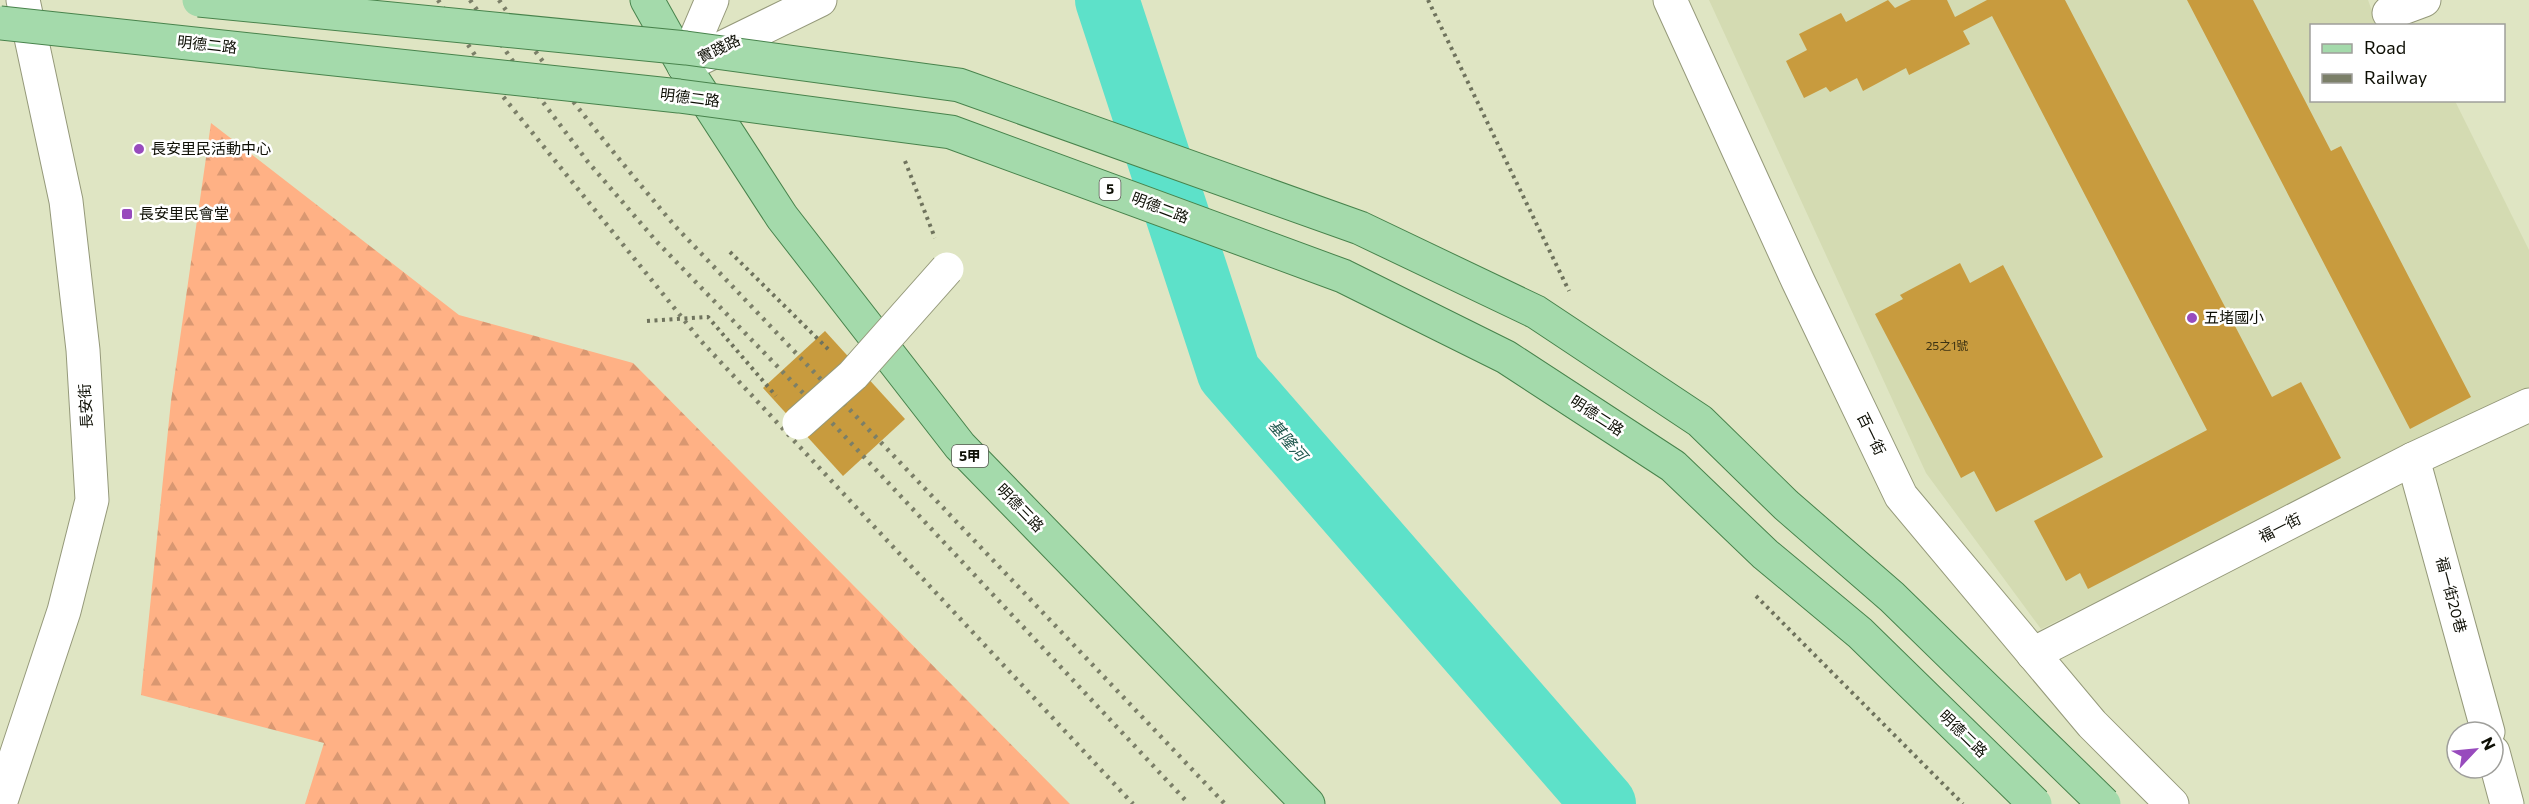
<svg xmlns="http://www.w3.org/2000/svg" width="2529" height="804" font-family="Commissioner,'Noto Sans TC',sans-serif">
	<style>
		.built { fill: #d4dbb2 }
		.forest { fill: url(#forest-firs) }
		.lines { fill: none; stroke-linecap: round; stroke-linejoin: round }
		.river { stroke: #5de1c9; stroke-width: 64 }
		.building { fill: #c89b3e }
		.minor-casing { stroke: #95997a; stroke-width: 35 }
		.major-casing { stroke: #48834c; stroke-width: 35 }
		.path { stroke: #6f735d; stroke-width: 4; stroke-dasharray: 3 4.5; stroke-linecap: butt }
		.minor { stroke: #fff; stroke-width: 33 }
		.major { stroke: #a4daab; stroke-width: 33 }
		.rail { stroke: #7b7f68; stroke-width: 4.5; stroke-dasharray: 3 6; stroke-linecap: butt }
		.minor-bridge-casing { stroke: #95997a; stroke-width: 35; stroke-linecap: butt }
		.major-bridge-casing { stroke: #48834c; stroke-width: 35; stroke-linecap: butt }
		.minor-bridge { stroke: #fff; stroke-width: 33 }
		.major-bridge { stroke: #a4daab; stroke-width: 33 }
		.poi-dot { fill: #984bbd; stroke: #fff; stroke-width: 2 }
		.labels { text-anchor: middle; stroke-width: 5; stroke-linejoin: round; paint-order: stroke }
		.number-label { font-size: 12px; fill: #3c3213 }
		.shield { fill: #fff; stroke: #565750; stroke-width: 1.5 }
		.shield-label { font-size: 14px; font-weight: bold; fill: #0e0f05 }
		.street-label { font-size: 15px; fill: #0e0f05; stroke: #fff }
		.poi-label { font-size: 15px; fill: #0e0f05; stroke: #fff; text-anchor: start }
		.water-label { font-size: 16px; font-style: italic; fill: #21584e; stroke: #fff }
	</style>
	<defs>
		<pattern id="forest-firs" width="22" height="20" patternUnits="userSpaceOnUse" patternTransform="scale(1.5)"><rect width="22" height="20" fill="#ffb185"/><path d="M5 1l3.5 6h-7zM16 11l3.5 6h-7z" fill="#d99771"/></pattern>
	</defs>
	<rect width="100%" height="100%" fill="#dfe5c3"/>
	<!-- built -->
	<polygon class="built" points="1709,0 2368,0 2377,25 2312,26 2312,100 2455,101 2529,250 2529,387 2041,629 1926,473"/>
	<!-- forest -->
	<polygon class="forest" points="211,123 459,315 633,363 1070,804 305,804 324,743 141,695 171,401"/>
	<g class="lines">
		<!-- river -->
		<polyline class="river" points="1107,0 1229,373 1604,804"/>
	</g>
	<!-- building -->
	<g class="building">
		<polygon points="1888,0 1895,8 1911,0 1947,0 1955,17 1987,0 2065,0 2272,397 2301,382 2341,458 2088,589 2080,573 2066,581 2034,521 2207,430 1992,16 1963,31 1970,44 1909,75 1906,68 1863,91 1857,78 1830,92 1826,87 1804,98 1786,61 1807,50 1799,34 1841,13 1846,22"/>
		<polygon points="2187,0 2253,0 2331,151 2341,146 2471,397 2410,429"/>
		<polygon points="1960,263 1970,283 2003,265 2103,457 1996,512 1974,471 1961,478 1875,314 1903,299 1900,295"/>
		<polygon points="825,331 905,419 843,476 763,388"/>
	</g>
	<g class="lines">
		<!-- minor casing -->
		<g class="minor-casing">
			<g id="minor">
				<polyline points="1670,0 1798,281 1901,496 2092,724 2172,804"/>
				<polyline points="2389,13 2424,0"/>
				<polyline points="699,59 820,0"/>
				<polyline points="684,66 712,0"/>
				<polyline points="2413,459 2488,732"/>
				<polyline points="2033,654 2413,459 2529,405"/>
				<polyline points="2493,752 2507,804"/>
				<polyline points="0,804 64,611 92,500 83,350 66,201 23,0"/>
			</g>
		</g>
		<!-- major casing -->
		<g class="major-casing">
			<polyline id="major" points="647,0 684,66 782,217 960,446 1308,804"/>
		</g>
		<!-- path -->
		<g class="path">
			<polyline points="1428,0 1569,291"/>
			<polyline points="905,161 935,238"/>
			<polyline points="730,252 830,351"/>
			<polyline points="647,321 708,317 776,396"/>
			<polyline points="1756,596 1963,804"/>
		</g>
		<!-- minor -->
		<use href="#minor" class="minor"/>
		<!-- major -->
		<use href="#major" class="major"/>
		<!-- rail -->
		<g class="rail">
			<polyline points="438,0 501,94 701,341 1133,804"/>
			<polyline points="470,0 524,77 588,162 657,242 835,426 1189,804"/>
			<path d="M499 0C553 79 613 153 675 226L1225 804"/>
		</g>
		<!-- minor-bridge casing -->
		<g class="minor-bridge-casing">
			<polyline id="minor-bridge" points="799,423 853,375 947,269"/>
		</g>
		<!-- major-bridge casing -->
		<g class="major-bridge-casing">
			<g id="major-bridge">
				<polyline points="199,0 686,48 959,85 1360,228 1536,312 1700,421 1786,505 1892,597 2104,804"/>
				<polyline points="0,23 679,96 951,132 1343,276 1506,357 1673,466 1765,554 1860,633 2035,804"/>
			</g>
		</g>
		<!-- minor-bridge -->
		<use href="#minor-bridge" class="minor-bridge"/>
		<!-- major-bridge -->
		<use href="#major-bridge" class="major-bridge"/>
	</g>
	<!-- markers -->
	<g class="poi-dot">
		<circle cx="139" cy="149" r="6"/>
		<rect x="121" y="208" width="12" height="12" rx="3"/>
		<circle cx="2192" cy="318" r="6"/>
	</g>
	<g class="labels">
		<!-- number labels -->
		<g class="number-label">
			<text x="1947" y="350">25之1號</text>
		</g>
		<!-- shield labels -->
		<g class="shield">
			<rect x="1099.5" y="178" width="21" height="22" rx="4.5"/>
			<rect x="952" y="445" width="36" height="22" rx="4.5"/>
		</g>
		<g class="shield-label">
			<text x="1110" y="194">5</text>
			<text x="970" y="461">5甲</text>
		</g>
		<!-- street labels -->
		<g class="street-label">
			<text transform="translate(207 45) rotate(6)" y="5">明德二路</text>
			<text transform="translate(719 49) rotate(-26)" y="5">實踐路</text>
			<text transform="translate(690 98) rotate(7)" y="5">明德二路</text>
			<text transform="translate(1160 208) rotate(21)" y="5">明德二路</text>
			<text transform="translate(86 406) rotate(-93)" y="5">長安街</text>
			<text transform="translate(1597 416) rotate(33)" y="5">明德二路</text>
			<text transform="translate(1871 434) rotate(64)" y="5">百一街</text>
			<text transform="translate(1020 508) rotate(46)" y="5">明德三路</text>
			<text transform="translate(2280 528) rotate(-27)" y="5">福一街</text>
			<text transform="translate(2451 595) rotate(75)" y="5">福一街20巷</text>
			<text transform="translate(1963 734) rotate(44)" y="5">明德二路</text>
		</g>
		<!-- poi labels -->
		<g class="poi-label">
			<text x="151" y="154">長安里民活動中心</text>
			<text x="139" y="219">長安里民會堂</text>
			<text x="2204" y="323">五堵國小</text>
		</g>
		<!-- water labels -->
		<g class="water-label">
			<text transform="translate(1288 440) rotate(49)" y="6">基隆河</text>
		</g>
	</g>
	<!-- legend -->
	<rect x="2310" y="24" width="195" height="78" fill="#ffffff" stroke="#9f9f9b" stroke-width="1.5"/>
	<rect x="2322" y="44" width="30" height="9" fill="#a4daab" stroke="#9f9f9b" stroke-width="1.5"/>
	<text x="2364" y="54" font-size="18" fill="#0e0f05">Road</text>
	<rect x="2322" y="74" width="30" height="9" fill="#7b7f68" stroke="#9f9f9b" stroke-width="1.5"/>
	<text x="2364" y="84" font-size="18" fill="#0e0f05">Railway</text>
	<!-- north arrow -->
	<g transform="translate(2475 750) rotate(64)"><circle r="28" fill="#ffffff" stroke="#9f9f9b" stroke-width="1.5"/>
	<path d="M0-4.5L10 22L0 15L-10 22Z" fill="#984bbd"/>
	<text y="-9" font-size="16" font-weight="bold" text-anchor="middle" fill="#0e0f05">N</text>
	</g>
</svg>
